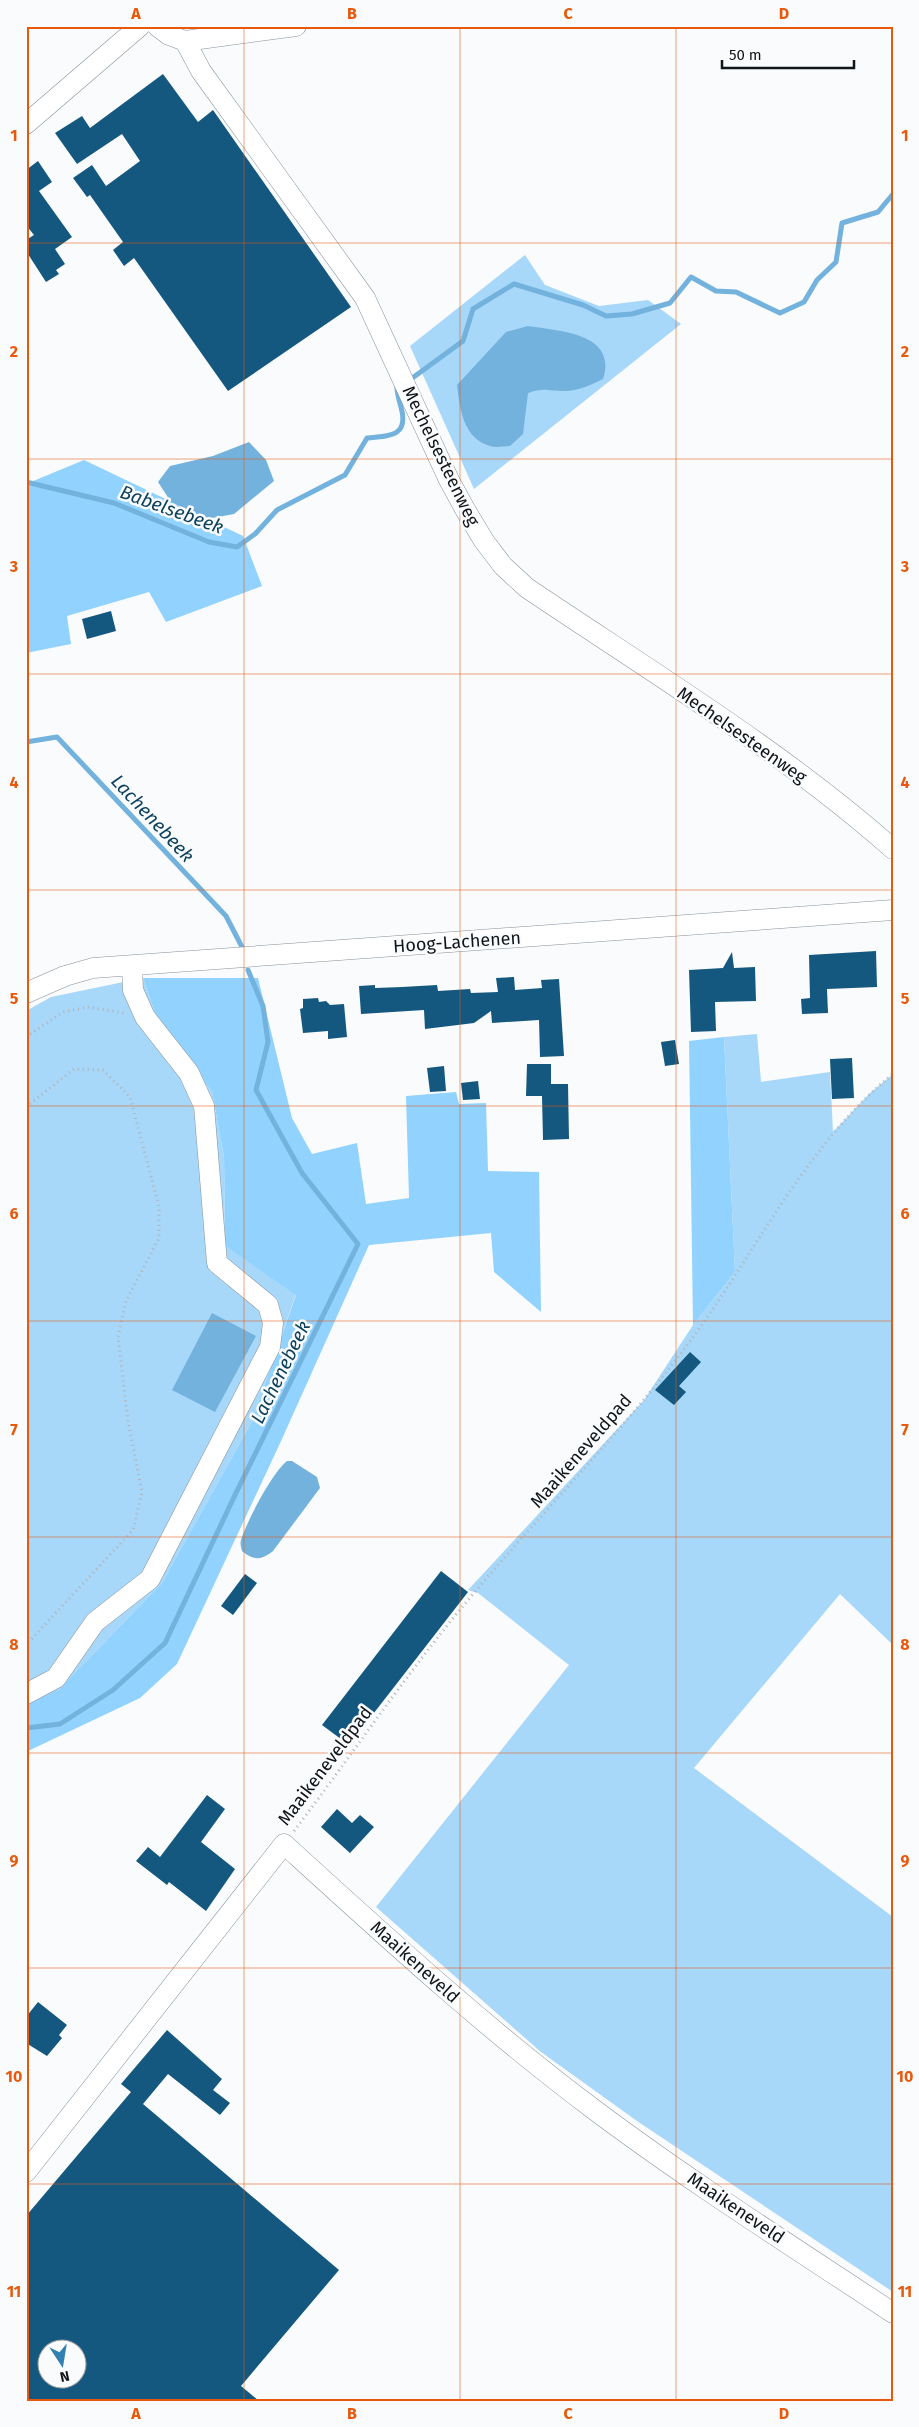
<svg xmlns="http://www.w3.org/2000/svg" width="919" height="2427" font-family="'Fira Sans',sans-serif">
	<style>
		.green { fill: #a7d7f9 }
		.forest { fill: #92d2ff }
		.water { fill: #73b2dd }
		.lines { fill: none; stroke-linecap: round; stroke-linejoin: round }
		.stream { stroke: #73b2dd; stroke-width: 5 }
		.building { fill: #14587f; fill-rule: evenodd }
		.minor-casing { stroke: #87929b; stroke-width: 21 }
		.path { stroke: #b1b4b6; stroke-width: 3; stroke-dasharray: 1 4; stroke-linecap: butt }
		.minor { stroke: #fff; stroke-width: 20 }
		.grid { fill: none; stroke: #e8590c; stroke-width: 1; stroke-opacity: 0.55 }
		.labels { text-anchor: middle; stroke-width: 5; stroke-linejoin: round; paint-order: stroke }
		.street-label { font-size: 18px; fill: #111518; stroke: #f9fbfd }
		.water-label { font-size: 19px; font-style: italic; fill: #0c3f5c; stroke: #f9fbfd }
		.neatline { fill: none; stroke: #e8590c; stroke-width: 2 }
		.grid-label { font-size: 16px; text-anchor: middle; font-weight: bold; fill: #e8590c }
	</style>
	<rect width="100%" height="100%" fill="#f9fbfd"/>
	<!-- green -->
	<g class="green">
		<polygon points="525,255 545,285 599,306 648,300 681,324 474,489 410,346"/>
		<polygon points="143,978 158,1022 212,1092 224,1157 225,1246 296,1294 251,1423 162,1583 58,1690 26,1698 26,1011 51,997"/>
		<polygon points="757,1034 761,1082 830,1072 833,1132 870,1093 893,1074 893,1645 840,1594 694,1768 893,1917 893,2292 637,2121 541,2052 376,1907 569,1665 478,1593 468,1590 644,1400 693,1325 735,1272 724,1037"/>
	</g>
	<!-- forest -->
	<g class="forest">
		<polygon points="84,460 243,536 262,586 166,622 149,592 67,616 71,644 26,653 26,484"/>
		<polygon points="143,978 258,978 292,1118 312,1154 357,1143 366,1204 409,1198 406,1096 456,1092 459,1104 486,1103 488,1171 539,1172 541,1312 494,1272 491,1233 369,1245 282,1439 177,1664 140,1698 26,1752 26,1698 58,1690 162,1583 251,1423 296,1295 225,1246 224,1157 212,1092 158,1022"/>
		<polygon points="724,1037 735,1272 693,1325 689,1041"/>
	</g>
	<!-- water -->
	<g class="water">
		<path d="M528 326C559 331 618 333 603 379 590 385 579 391 564 391 549 391 543 387 528 393L523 434 510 446C504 446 496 448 490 446 463 438 460 409 457 385L506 332Z"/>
		<polygon points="249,442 266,460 274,481 234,514 207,519 171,502 158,482 170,466 213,456"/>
		<polygon points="212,1313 256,1336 215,1412 172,1390"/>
		<path d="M287 1461H292L317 1477 320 1488 273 1551C262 1560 254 1561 242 1551 241 1547 240 1544 241 1540 247 1521 272 1473 287 1461Z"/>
	</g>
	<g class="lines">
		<!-- stream -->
		<g class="stream">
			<polyline points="411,379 463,341 473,309 514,284 583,305 606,316 632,314 670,303 691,277 716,291 736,292 780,313 804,302 817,280 836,262 842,223 878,212 893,194"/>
			<path d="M26 482 114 503 209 542 237 547 255 534 277 510 345 475 367 438C391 436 409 436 401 407 399 400 397 394 397 387"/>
			<polyline points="26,742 57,737 226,916 242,947"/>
			<polyline points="26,1728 60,1724 113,1690 165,1643 235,1495 358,1244 302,1173 256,1090 268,1042 263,1006 248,970"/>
		</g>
	</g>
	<!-- building -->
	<g class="building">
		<polygon points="163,74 198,122 213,110 351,307 228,391 134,258 124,266 113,250 123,242 90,195 87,197 73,178 92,165 106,186 140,161 122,134 77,164 55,133 82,116 90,128"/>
		<polygon points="38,161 52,182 39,191 72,237 55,249 65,264 56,270 59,274 46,282 26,251 26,240 34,235 26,225 26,170"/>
		<polygon points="111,611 116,631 87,639 82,619"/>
		<polygon points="876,951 877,987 827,989 828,1013 802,1014 801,999 810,998 809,955"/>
		<polygon points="732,952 734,968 755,967 756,1001 715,1002 716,1031 691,1032 689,970 723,968"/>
		<polygon points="514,977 515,990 542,988 541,980 559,979 564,1056 540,1057 539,1020 492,1023 491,1011 474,1023 425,1029 424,1010 361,1014 359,986 375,985 375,988 402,987 437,985 438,991 470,989 471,993 498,992 496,978"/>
		<polygon points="318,998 319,1002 326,1001 330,1005 344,1004 347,1037 328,1039 328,1031 303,1033 300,1009 303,1008 303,999"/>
		<polygon points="675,1040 679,1064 665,1066 661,1042"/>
		<polygon points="852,1058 854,1098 832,1099 830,1059"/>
		<polygon points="527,1064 551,1064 551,1084 568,1084 569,1139 543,1140 542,1096 526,1096"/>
		<polygon points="444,1066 446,1091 430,1092 427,1068"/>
		<polygon points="478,1081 480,1099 463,1100 461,1083"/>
		<polygon points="690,1352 701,1362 679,1386 686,1392 674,1405 655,1390"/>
		<polygon points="441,1571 468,1592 349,1745 322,1725"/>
		<polygon points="245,1574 257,1583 233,1615 221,1606"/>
		<polygon points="207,1795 225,1809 201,1842 235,1869 206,1911 169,1882 167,1885 136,1861 148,1847 160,1857"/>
		<polygon points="337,1809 352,1823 360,1815 374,1827 350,1853 321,1827"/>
		<polygon points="38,2002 67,2025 59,2035 62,2038 47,2056 26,2043 26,2017"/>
		<path d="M167 2030 222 2079 213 2090 230 2103 220 2115 168 2074 143 2104 339 2270 241 2386 259 2401H26V2216L131 2092 121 2084ZM48 2350H78V2380H48Z"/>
	</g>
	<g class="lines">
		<!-- minor casing -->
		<g class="minor-casing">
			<g id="minor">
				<path d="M157 26 169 35 185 41 201 71 365 298 449 480 466 511 484 541 503 566 527 588C650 671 781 750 893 849"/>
				<polyline points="185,41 296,26"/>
				<polyline points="26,124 140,26"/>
				<polyline points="26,993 65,976 93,968 893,910"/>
				<polyline points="26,1694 56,1678 95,1622 150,1579 270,1347 273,1323 268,1305 217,1263 204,1106 189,1073 145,1017 133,990 132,966"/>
				<path d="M26 2172 284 1844C384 1935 484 2027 592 2108 689 2181 792 2246 893 2313"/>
			</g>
		</g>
		<!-- path -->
		<g class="path">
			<polyline points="26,1037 63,1012 88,1007 124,1013"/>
			<polyline points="26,1107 74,1069 103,1070 130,1097 159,1206 159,1238 126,1301 118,1337 128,1421 142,1492 133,1530 26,1645"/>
			<path d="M294 1831C348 1760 398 1686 454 1617 529 1525 614 1442 685 1348 754 1257 803 1147 893 1074"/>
		</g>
		<!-- minor -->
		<use href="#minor" class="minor"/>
	</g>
	<!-- grid -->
	<path class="grid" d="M244 26V2401M460 26V2401M676 26V2401M26 243H893M26 459H893M26 674H893M26 890H893M26 1106H893M26 1321H893M26 1537H893M26 1753H893M26 1968H893M26 2184H893"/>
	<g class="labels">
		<!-- street labels -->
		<g class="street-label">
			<text transform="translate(441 456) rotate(64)" y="6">Mechelsesteenweg</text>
			<text transform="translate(742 735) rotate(35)" y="6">Mechelsesteenweg</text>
			<text transform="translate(457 942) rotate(-4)" y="6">Hoog-Lachenen</text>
			<text transform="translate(581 1451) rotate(-49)" y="6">Maaikeneveldpad</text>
			<text transform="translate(325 1766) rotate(-53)" y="6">Maaikeneveldpad</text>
			<text transform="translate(415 1962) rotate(42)" y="6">Maaikeneveld</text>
			<text transform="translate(736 2208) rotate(34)" y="6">Maaikeneveld</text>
		</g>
		<!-- water labels -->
		<g class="water-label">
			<text transform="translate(172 509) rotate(20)" y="7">Babelsebeek</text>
			<text transform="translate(153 818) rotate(47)" y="7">Lachenebeek</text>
			<text transform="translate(280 1372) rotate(-64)" y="7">Lachenebeek</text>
		</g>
	</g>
	<!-- border -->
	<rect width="919" height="2427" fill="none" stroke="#f9fbfd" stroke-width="55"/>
	<!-- north arrow -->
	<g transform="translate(62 2364) rotate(168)"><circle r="24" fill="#f9fbfd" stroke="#9c9fa1"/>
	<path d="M0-4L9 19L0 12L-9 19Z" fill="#3181b2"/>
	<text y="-8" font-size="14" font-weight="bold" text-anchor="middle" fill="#111518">N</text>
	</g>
	<!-- scale -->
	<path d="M722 60v8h132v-8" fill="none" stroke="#111518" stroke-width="2.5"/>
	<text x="729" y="60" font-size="15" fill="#111518" stroke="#f9fbfd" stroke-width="4" paint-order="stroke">50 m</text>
	<rect x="28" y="28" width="864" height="2372" class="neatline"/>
	<g class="grid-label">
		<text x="136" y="19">A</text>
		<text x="352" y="19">B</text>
		<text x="568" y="19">C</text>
		<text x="784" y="19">D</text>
		<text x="14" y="141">1</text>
		<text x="905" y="141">1</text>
		<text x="14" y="357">2</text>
		<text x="905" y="357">2</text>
		<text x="14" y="572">3</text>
		<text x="905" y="572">3</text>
		<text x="14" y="788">4</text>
		<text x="905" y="788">4</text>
		<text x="14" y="1004">5</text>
		<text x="905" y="1004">5</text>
		<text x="14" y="1219">6</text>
		<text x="905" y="1219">6</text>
		<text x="14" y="1435">7</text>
		<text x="905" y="1435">7</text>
		<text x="14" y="1650">8</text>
		<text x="905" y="1650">8</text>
		<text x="14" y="1866">9</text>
		<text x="905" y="1866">9</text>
		<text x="14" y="2082">10</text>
		<text x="905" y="2082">10</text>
		<text x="14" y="2297">11</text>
		<text x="905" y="2297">11</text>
		<text x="136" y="2419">A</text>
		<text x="352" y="2419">B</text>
		<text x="568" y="2419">C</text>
		<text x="784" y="2419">D</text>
	</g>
</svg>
